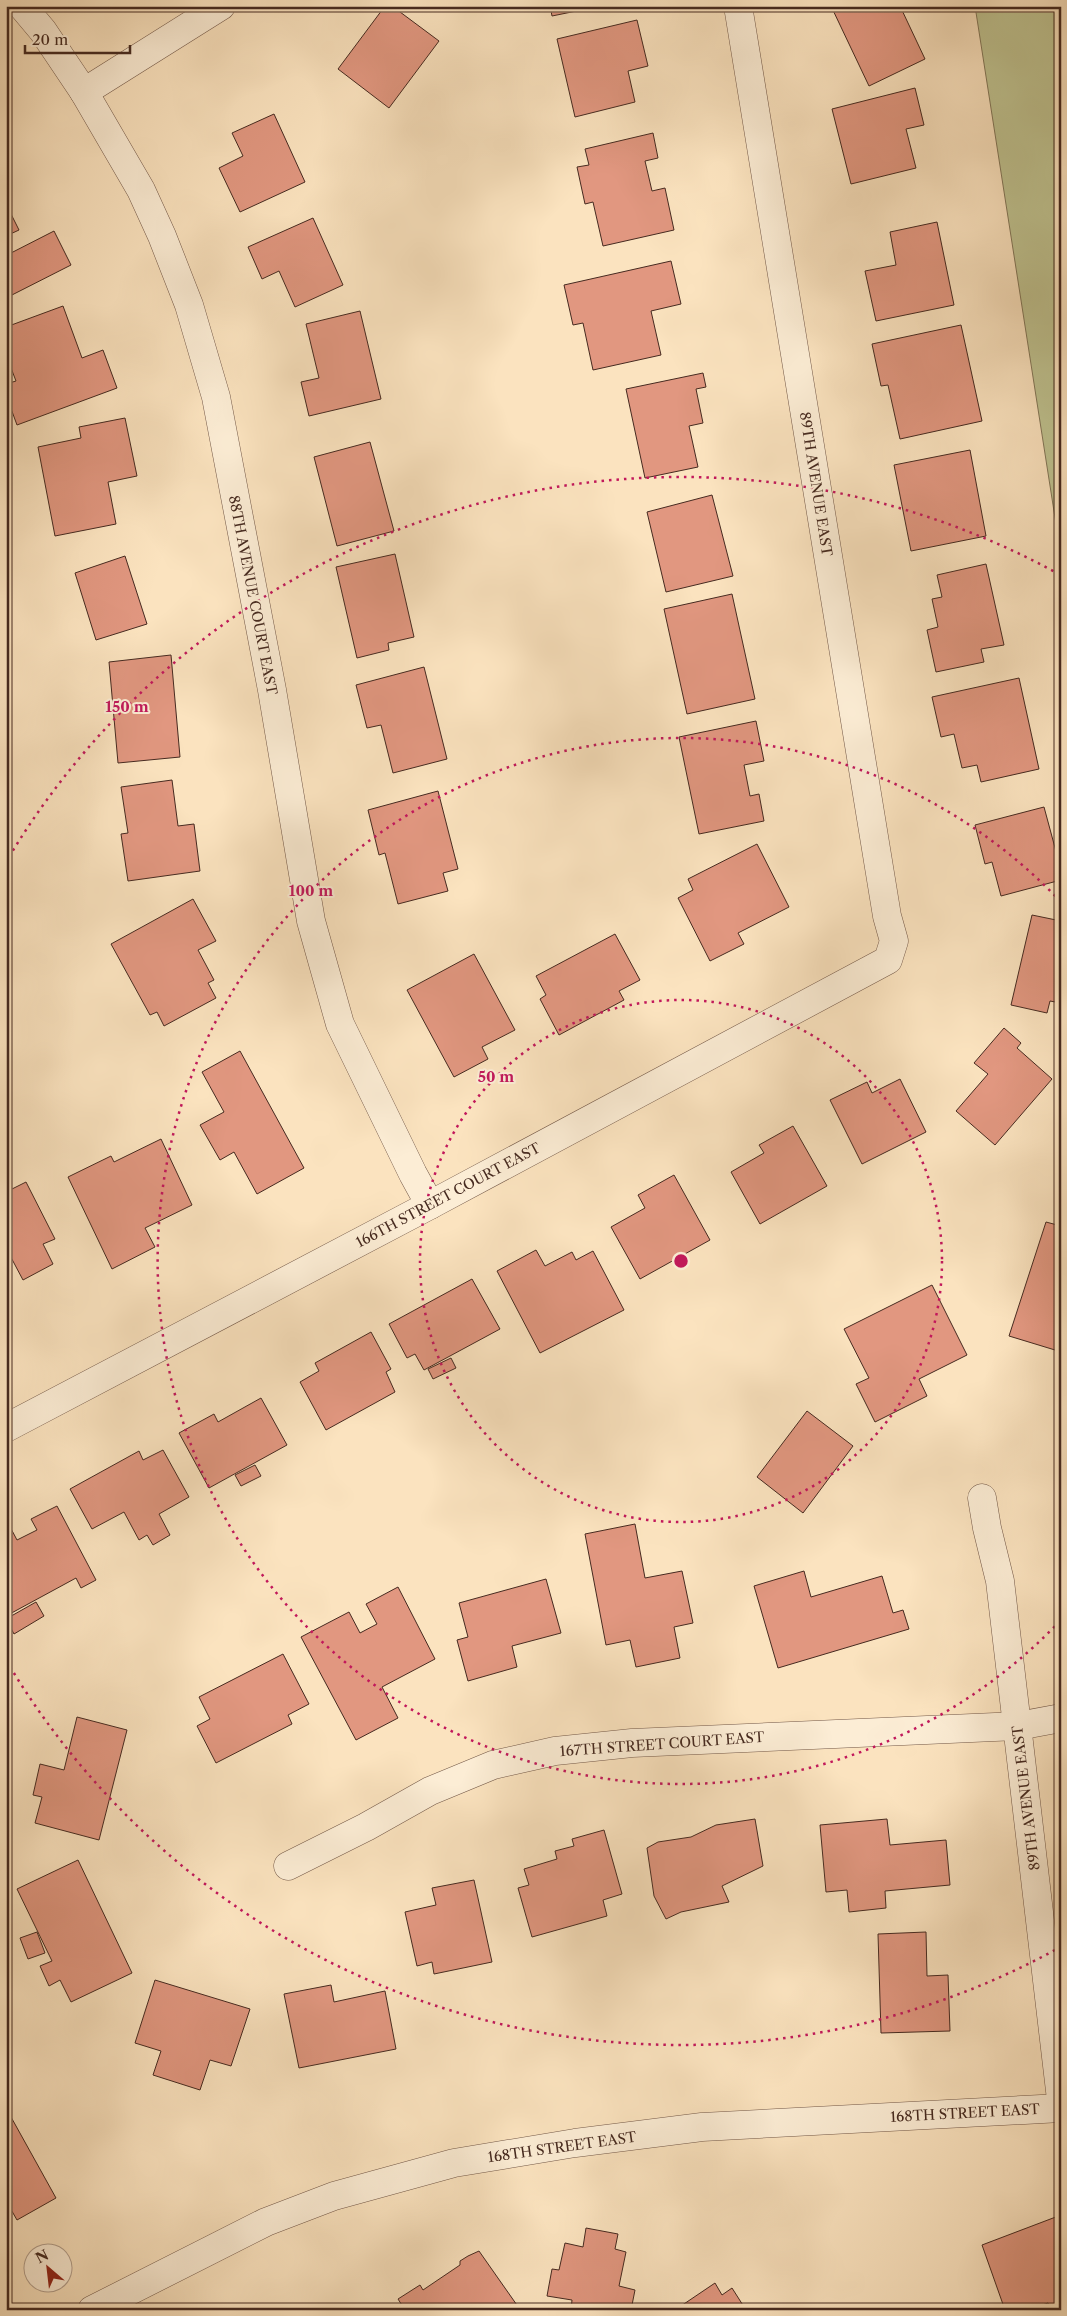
<svg xmlns="http://www.w3.org/2000/svg" width="1067" height="2316" font-family="'Libre Caslon Text',serif">
	<style>
		.green { fill: #bfc391; stroke: #827658 }
		.building { fill: #e19780; stroke: #462a20 }
		.lines { fill: none; stroke-linecap: round; stroke-linejoin: round }
		.minor-casing { stroke: #735848; stroke-width: 29 }
		.minor { stroke: #fcedd5; stroke-width: 28 }
		.ring { fill: none; stroke: #c2185b; stroke-width: 2.5; stroke-dasharray: 2.5 5 }
		.labels { text-anchor: middle; stroke-width: 4; stroke-linejoin: round; paint-order: stroke }
		.street-label { font-size: 14px; fill: #462a20; stroke: #fcedd5 }
		.centre { fill: #c2185b; stroke: #fcedd5; stroke-width: 2.5 }
		.ring-label { font-size: 15px; text-anchor: middle; font-weight: bold; fill: #c2185b; stroke: #fcedd5; stroke-width: 4; stroke-linejoin: round; paint-order: stroke }
	</style>
	<rect width="100%" height="100%" fill="#fbe3bf"/>
	<filter id="stains"><feTurbulence type="fractalNoise" baseFrequency=".004" numOctaves="4"/><feColorMatrix values="0 0 0 0 .2 0 0 0 0 .09 0 0 0 0 .02 0 0 0 .5 -.17"/></filter>
	<radialGradient id="worn" r=".72"><stop offset=".6" stop-color="#630" stop-opacity="0"/><stop offset="1" stop-color="#630" stop-opacity=".3"/></radialGradient>
	<!-- green -->
	<polygon class="green" points="975,6 1057,6 1061,15 1061,556"/>
	<!-- building -->
	<g class="building">
		<polygon points="385,6 392,6 439,41 389,108 338,69"/>
		<polygon points="550,6 601,6 552,16"/>
		<polygon points="831,6 900,6 925,59 869,86"/>
		<polygon points="637,20 648,66 628,71 635,102 575,117 557,39"/>
		<polygon points="915,88 924,125 906,129 916,168 851,184 832,109"/>
		<polygon points="274,114 305,182 240,212 219,168 243,156 232,133"/>
		<polygon points="653,133 658,158 645,161 652,191 665,188 674,230 603,246 593,202 585,204 577,167 589,165 585,149"/>
		<polygon points="6,204 19,230 6,236"/>
		<polygon points="313,218 343,285 295,307 279,271 262,279 248,247"/>
		<polygon points="937,222 954,305 876,321 865,271 896,265 890,232"/>
		<polygon points="54,231 71,265 6,298 6,247 9,254"/>
		<polygon points="671,261 681,304 651,311 661,355 593,370 583,323 573,325 564,285"/>
		<polygon points="63,306 82,358 103,350 117,388 17,425 6,395 6,384 16,381 6,355 6,327"/>
		<polygon points="360,311 381,399 309,416 301,382 319,378 306,324"/>
		<polygon points="961,325 982,421 900,439 888,385 881,386 872,344"/>
		<polygon points="703,373 706,387 696,389 703,423 689,426 698,467 645,478 626,389"/>
		<polygon points="125,418 137,476 108,482 116,524 55,536 38,447 81,438 79,427"/>
		<polygon points="370,442 394,531 337,546 314,457"/>
		<polygon points="970,450 986,536 911,551 894,465"/>
		<polygon points="712,495 733,576 666,592 647,512"/>
		<polygon points="395,554 414,637 388,643 389,650 357,658 336,567"/>
		<polygon points="125,556 147,624 96,640 75,573"/>
		<polygon points="986,564 1004,645 981,649 984,662 936,672 927,630 938,627 932,599 942,597 937,575"/>
		<polygon points="732,594 755,699 687,714 664,609"/>
		<polygon points="171,655 180,757 118,763 109,662"/>
		<polygon points="424,667 447,759 393,773 381,725 367,728 356,685"/>
		<polygon points="1019,678 1039,769 981,782 977,765 962,768 954,734 941,737 932,697"/>
		<polygon points="756,721 764,761 744,765 750,796 759,794 764,821 699,834 679,737"/>
		<polygon points="172,780 178,826 194,824 200,871 128,881 121,834 128,833 121,787"/>
		<polygon points="438,791 458,869 443,873 448,891 398,904 385,853 379,855 368,810"/>
		<polygon points="1044,807 1061,870 1061,880 1001,896 992,862 985,864 975,825"/>
		<polygon points="757,844 789,907 738,933 744,944 710,961 678,898 693,890 688,879"/>
		<polygon points="193,899 216,941 198,950 214,980 208,983 216,998 164,1026 157,1012 150,1015 111,944"/>
		<polygon points="1032,915 1061,921 1061,1003 1050,1001 1047,1013 1011,1005"/>
		<polygon points="615,934 640,980 619,991 624,1000 559,1035 540,999 546,995 536,976"/>
		<polygon points="474,954 515,1030 482,1047 488,1059 454,1077 407,990"/>
		<polygon points="1004,1028 1021,1043 1017,1048 1052,1079 995,1145 956,1111 988,1074 974,1063"/>
		<polygon points="240,1051 304,1168 257,1194 234,1152 220,1160 200,1125 224,1112 202,1072"/>
		<polygon points="900,1079 926,1132 862,1164 830,1100 867,1082 872,1093"/>
		<polygon points="793,1126 827,1186 760,1224 731,1172 764,1153 759,1145"/>
		<polygon points="161,1139 192,1205 145,1228 155,1247 112,1269 68,1177 111,1156 114,1162"/>
		<polygon points="674,1175 710,1240 640,1279 611,1227 645,1208 638,1195"/>
		<polygon points="26,1182 55,1239 43,1244 53,1264 23,1280 6,1248 6,1192"/>
		<polygon points="1046,1222 1061,1226 1061,1332 1055,1350 1009,1336"/>
		<polygon points="536,1250 545,1266 572,1252 576,1260 593,1251 624,1310 540,1353 497,1271"/>
		<polygon points="472,1279 500,1329 424,1370 415,1354 407,1358 389,1324"/>
		<polygon points="932,1285 967,1355 919,1379 927,1396 875,1422 856,1384 869,1378 844,1329"/>
		<polygon points="371,1332 391,1369 386,1372 395,1392 326,1430 300,1382 319,1371 315,1363"/>
		<polygon points="451,1358 456,1368 433,1379 428,1369"/>
		<polygon points="261,1398 287,1445 209,1488 179,1433 214,1414 218,1422"/>
		<polygon points="807,1411 853,1446 803,1513 757,1477"/>
		<polygon points="163,1450 189,1497 159,1514 170,1535 153,1545 147,1535 139,1540 124,1512 92,1529 70,1489 139,1451 143,1460"/>
		<polygon points="255,1465 261,1476 241,1486 235,1475"/>
		<polygon points="57,1506 96,1580 81,1588 76,1578 6,1616 6,1524 8,1523 17,1540 37,1530 31,1519"/>
		<polygon points="635,1524 645,1578 682,1571 693,1623 674,1627 680,1658 636,1667 630,1640 606,1645 585,1534"/>
		<polygon points="804,1571 811,1597 882,1576 893,1613 903,1610 909,1629 778,1668 754,1586"/>
		<polygon points="546,1579 561,1633 512,1646 517,1667 468,1681 457,1640 468,1637 459,1603"/>
		<polygon points="398,1587 435,1659 382,1687 398,1718 356,1740 301,1637 349,1612 360,1633 377,1624 366,1604"/>
		<polygon points="36,1602 44,1616 14,1634 6,1619"/>
		<polygon points="283,1654 309,1704 288,1715 292,1724 216,1763 197,1726 210,1719 199,1697"/>
		<polygon points="77,1717 127,1730 99,1840 35,1823 42,1797 33,1795 40,1764 64,1770"/>
		<polygon points="755,1819 763,1866 722,1886 729,1902 681,1912 666,1919 654,1896 647,1848 658,1842 691,1837 716,1825"/>
		<polygon points="887,1819 890,1845 946,1840 950,1885 885,1891 886,1908 849,1912 847,1890 826,1892 820,1825"/>
		<polygon points="604,1830 622,1894 603,1900 607,1916 532,1937 518,1888 529,1885 524,1869 557,1859 555,1851 574,1846 572,1839"/>
		<polygon points="78,1860 132,1973 71,2002 60,1980 49,1986 40,1966 52,1961 17,1889"/>
		<polygon points="474,1880 492,1962 434,1974 432,1962 417,1966 405,1912 436,1905 432,1888"/>
		<polygon points="37,1932 45,1953 28,1959 20,1938"/>
		<polygon points="926,1932 927,1976 948,1975 950,2031 881,2033 878,1934"/>
		<polygon points="155,1980 250,2009 231,2066 210,2060 200,2090 153,2075 161,2051 135,2043"/>
		<polygon points="331,1985 334,2002 385,1991 396,2049 299,2068 284,1994"/>
		<polygon points="6,2108 56,2198 17,2220 9,2206 6,2207"/>
		<polygon points="1061,2215 1061,2310 1051,2310 1048,2303 1028,2310 1005,2310 982,2245"/>
		<polygon points="586,2228 618,2234 615,2249 626,2252 619,2286 635,2290 631,2310 571,2310 572,2300 547,2296 552,2269 559,2270 565,2243 583,2247"/>
		<polygon points="479,2251 519,2308 405,2310 398,2299 420,2285 423,2290 460,2265 460,2261 468,2256"/>
		<polygon points="715,2283 722,2295 732,2288 746,2310 675,2310"/>
	</g>
	<g class="lines">
		<!-- minor casing -->
		<g class="minor-casing">
			<g id="minor">
				<polyline points="22,6 43,31 84,92 141,190 162,236 189,305 216,397 272,690 311,921 340,1024 413,1174 430,1205"/>
				<polyline points="84,92 221,6"/>
				<polyline points="6,1428 430,1205 888,960 894,941 887,916 738,6"/>
				<polyline points="982,1498 987,1528 1000,1581 1061,2099"/>
				<polyline points="288,1866 366,1827 430,1791 493,1765 555,1751 632,1743 1018,1726 1061,1718"/>
				<polyline points="92,2310 266,2222 334,2196 454,2163 575,2143 702,2127 1061,2108"/>
			</g>
		</g>
		<!-- minor -->
		<use href="#minor" class="minor"/>
	</g>
	<!-- distance rings -->
	<g class="ring">
		<circle cx="681" cy="1261" r="261"/>
		<path d="M1060 1621A523 523 0 1 1 1060 901"/>
		<path d="M1055 1950A784 784 0 0 1 9 1665M9 857A784 784 0 0 1 1055 572"/>
	</g>
	<g class="labels">
		<!-- street labels -->
		<g class="street-label">
			<text transform="translate(816 484) rotate(81)" y="5">89TH AVENUE EAST</text>
			<text transform="translate(253 595) rotate(79)" y="5">88TH AVENUE COURT EAST</text>
			<text transform="translate(448 1195) rotate(-28)" y="5">166TH STREET COURT EAST</text>
			<text transform="translate(662 1744) rotate(-4)" y="5">167TH STREET COURT EAST</text>
			<text transform="translate(1026 1798) rotate(-97)" y="5">89TH AVENUE EAST</text>
			<text transform="translate(965 2113) rotate(-3)" y="5">168TH STREET EAST</text>
			<text transform="translate(562 2147) rotate(-8)" y="5">168TH STREET EAST</text>
		</g>
	</g>
	<circle cx="681" cy="1261" r="8" class="centre"/>
	<g class="ring-label">
		<text x="127" y="712">150 m</text>
		<text x="311" y="896">100 m</text>
		<text x="496" y="1082">50 m</text>
	</g>
	<!-- margin -->
	<rect width="1067" height="2316" fill="none" stroke="#fbe3bf" stroke-width="25"/>
	<rect x="8" y="8" width="1052" height="2301" fill="none" stroke="#462a20" stroke-width="2.5"/>
	<rect x="12" y="12" width="1042" height="2291" fill="none" stroke="#462a20"/>
	<!-- north arrow -->
	<g transform="translate(48 2268) rotate(332)"><circle r="24" fill="#fcedd5" stroke="#b39f8d"/>
	<path d="M0-4L9 19L0 12L-9 19Z" fill="#8f2418"/>
	<text y="-8" font-size="14" font-weight="bold" text-anchor="middle" fill="#462a20">N</text>
	</g>
	<!-- scale -->
	<path d="M25 45v8h105v-8" fill="none" stroke="#462a20" stroke-width="2.5"/>
	<text x="32" y="45" font-size="15" fill="#462a20" stroke="#fcedd5" stroke-width="4" paint-order="stroke">20 m</text>
	<rect width="100%" height="100%" filter="url(#stains)"/>
	<rect width="100%" height="100%" fill="url(#worn)"/>
</svg>
